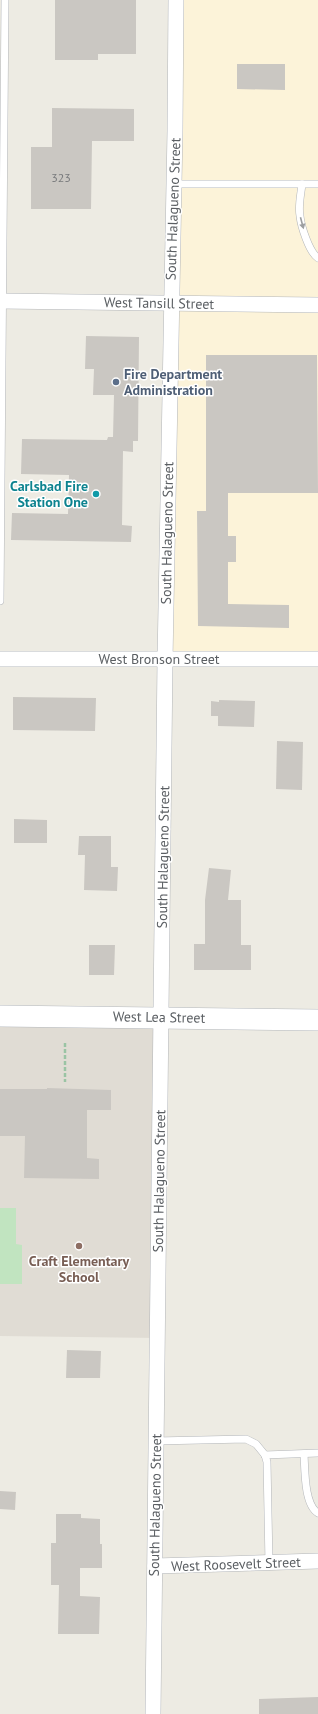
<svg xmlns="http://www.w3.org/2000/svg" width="318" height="1714" font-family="'PT Sans',sans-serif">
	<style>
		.commercial { fill: #fcf3d9 }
		.education { fill: #e0dcd4 }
		.green { fill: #c1e4c0 }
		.building { fill: #cac7c2 }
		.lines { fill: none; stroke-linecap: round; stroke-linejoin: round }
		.lane-casing { stroke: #b3b6ba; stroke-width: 8 }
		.street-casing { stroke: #b3b6ba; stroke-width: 16 }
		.secondary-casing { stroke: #b4b8bd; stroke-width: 22 }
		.path { stroke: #9ac4a4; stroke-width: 2.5; stroke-dasharray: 4 2; stroke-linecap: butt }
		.lane { stroke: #fff; stroke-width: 7 }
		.street { stroke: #fff; stroke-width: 15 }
		.secondary { stroke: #fff; stroke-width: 21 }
		.oneway { fill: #9d9fa1 }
		.service-dot { fill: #5c6f8a; stroke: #fff; stroke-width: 1.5 }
		.culture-dot { fill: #0f9aa8; stroke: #fff; stroke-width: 1.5 }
		.education-dot { fill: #8d6e63; stroke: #fff; stroke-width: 1.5 }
		.labels { text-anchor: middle; stroke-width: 3; stroke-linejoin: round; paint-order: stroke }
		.number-label { font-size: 12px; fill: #77797b }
		.street-label { font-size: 14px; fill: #5b5f63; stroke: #fff }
		.service-label { font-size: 14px; font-weight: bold; fill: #4e5e75; stroke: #fff; text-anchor: start }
		.culture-label { font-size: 14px; font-weight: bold; fill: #0d838f; stroke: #fff; text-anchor: end }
		.education-label { font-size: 14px; font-weight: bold; fill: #785e54; stroke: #fff }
	</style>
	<rect width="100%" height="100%" fill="#edebe3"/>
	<!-- commercial -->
	<polygon class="commercial" points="176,0 318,0 318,659 165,660"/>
	<!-- education -->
	<polygon class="education" points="0,1016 161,1017 157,1338 0,1336"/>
	<!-- green -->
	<polygon class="green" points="0,1208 16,1208 16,1244 22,1245 22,1284 0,1284"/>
	<!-- building -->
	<g class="building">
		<polygon points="55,0 136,0 136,54 98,54 98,60 55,60"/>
		<polygon points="237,64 285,64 285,90 237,89"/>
		<polygon points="52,108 134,109 134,141 92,141 91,209 31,209 31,147 52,147"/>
		<polygon points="86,336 139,337 138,441 133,441 133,452 123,451 122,525 132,526 131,542 11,540 12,513 68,514 69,475 21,474 22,439 107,440 108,437 113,437 114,395 93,395 94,369 85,369"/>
		<polygon points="206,355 317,355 318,493 228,493 228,536 236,536 236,562 228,562 228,604 289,605 289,628 198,626 197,511 206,511"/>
		<polygon points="13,697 96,698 95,731 13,730"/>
		<polygon points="219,700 255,701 254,727 218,726 218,716 211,716 211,701 219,702"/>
		<polygon points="277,741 303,742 302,790 276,789"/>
		<polygon points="14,819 47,820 47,843 14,843"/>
		<polygon points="79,836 111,836 111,867 118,867 117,891 84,890 85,855 78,855"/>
		<polygon points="209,868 231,870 228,900 241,900 241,945 251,945 251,970 194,970 194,944 205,944 205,900"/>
		<polygon points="89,945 115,945 114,975 89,975"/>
		<polygon points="47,1088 111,1090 111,1110 87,1110 87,1158 99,1159 99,1179 24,1178 25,1136 0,1136 0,1089 47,1089"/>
		<polygon points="67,1350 101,1351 100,1378 66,1378"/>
		<polygon points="0,1491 16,1492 15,1510 0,1509"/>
		<polygon points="56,1514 81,1514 81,1518 100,1519 100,1544 102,1544 102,1568 80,1568 80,1596 100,1597 99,1634 58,1634 59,1585 51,1585 51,1543 56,1543"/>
		<polygon points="318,1697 318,1714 259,1714 259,1699"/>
	</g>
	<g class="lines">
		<!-- lane casing -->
		<g class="lane-casing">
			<g id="lane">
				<polyline points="174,184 318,184"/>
				<path d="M302 184C301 194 298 206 300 216 301 226 309 252 318 258"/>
				<polyline points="0,601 5,0"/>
				<polyline points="156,1441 246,1439 256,1444 265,1455 267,1462 269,1563"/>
				<path d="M304 1454C305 1469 304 1505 318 1513"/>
				<polyline points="265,1455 318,1453"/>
			</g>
		</g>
		<!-- street casing -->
		<g class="street-casing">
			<g id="street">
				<polyline points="0,301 318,305"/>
				<polyline points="0,659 318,659"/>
				<polyline points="155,1566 318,1561"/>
				<polyline points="153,1714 165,660 175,131 176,0"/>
			</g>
		</g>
		<!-- secondary casing -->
		<g class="secondary-casing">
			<polyline id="secondary" points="0,1016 318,1020"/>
		</g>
		<!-- path -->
		<polyline class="path" points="65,1043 65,1082"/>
		<!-- lane -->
		<use href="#lane" class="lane"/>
		<!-- street -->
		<use href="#street" class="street"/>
		<!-- secondary -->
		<use href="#secondary" class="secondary"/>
	</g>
	<!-- one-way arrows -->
	<defs><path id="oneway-solid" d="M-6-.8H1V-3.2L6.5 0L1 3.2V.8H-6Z"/></defs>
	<use class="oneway" href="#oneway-solid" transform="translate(302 223) rotate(75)"/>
	<!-- markers -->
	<circle class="service-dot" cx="116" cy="382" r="4"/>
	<circle class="culture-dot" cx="96" cy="494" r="4"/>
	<circle class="education-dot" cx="79" cy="1246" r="4"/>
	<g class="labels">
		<!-- number labels -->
		<g class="number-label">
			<text x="61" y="182">323</text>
		</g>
		<!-- street labels -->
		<g class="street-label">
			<text transform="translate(173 209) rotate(-88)" y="5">South Halagueno Street</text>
			<text transform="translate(159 303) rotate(1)" y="5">West Tansill Street</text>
			<text transform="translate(167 533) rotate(-89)" y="5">South Halagueno Street</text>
			<text x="159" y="664">West Bronson Street</text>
			<text transform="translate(163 857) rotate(-89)" y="5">South Halagueno Street</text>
			<text transform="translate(159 1017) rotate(1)" y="5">West Lea Street</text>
			<text transform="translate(159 1181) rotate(-89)" y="5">South Halagueno Street</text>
			<text transform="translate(155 1505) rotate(-89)" y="5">South Halagueno Street</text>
			<text transform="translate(236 1564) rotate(-2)" y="5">West Roosevelt Street</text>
		</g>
		<!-- service labels -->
		<g class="service-label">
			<text x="124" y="379">Fire Department<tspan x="124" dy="16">Administration</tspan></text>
		</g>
		<!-- culture labels -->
		<g class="culture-label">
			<text x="88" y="491">Carlsbad Fire<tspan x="88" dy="16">Station One</tspan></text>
		</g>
		<!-- education labels -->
		<g class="education-label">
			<text x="79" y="1266">Craft Elementary<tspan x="79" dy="16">School</tspan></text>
		</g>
	</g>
</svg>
